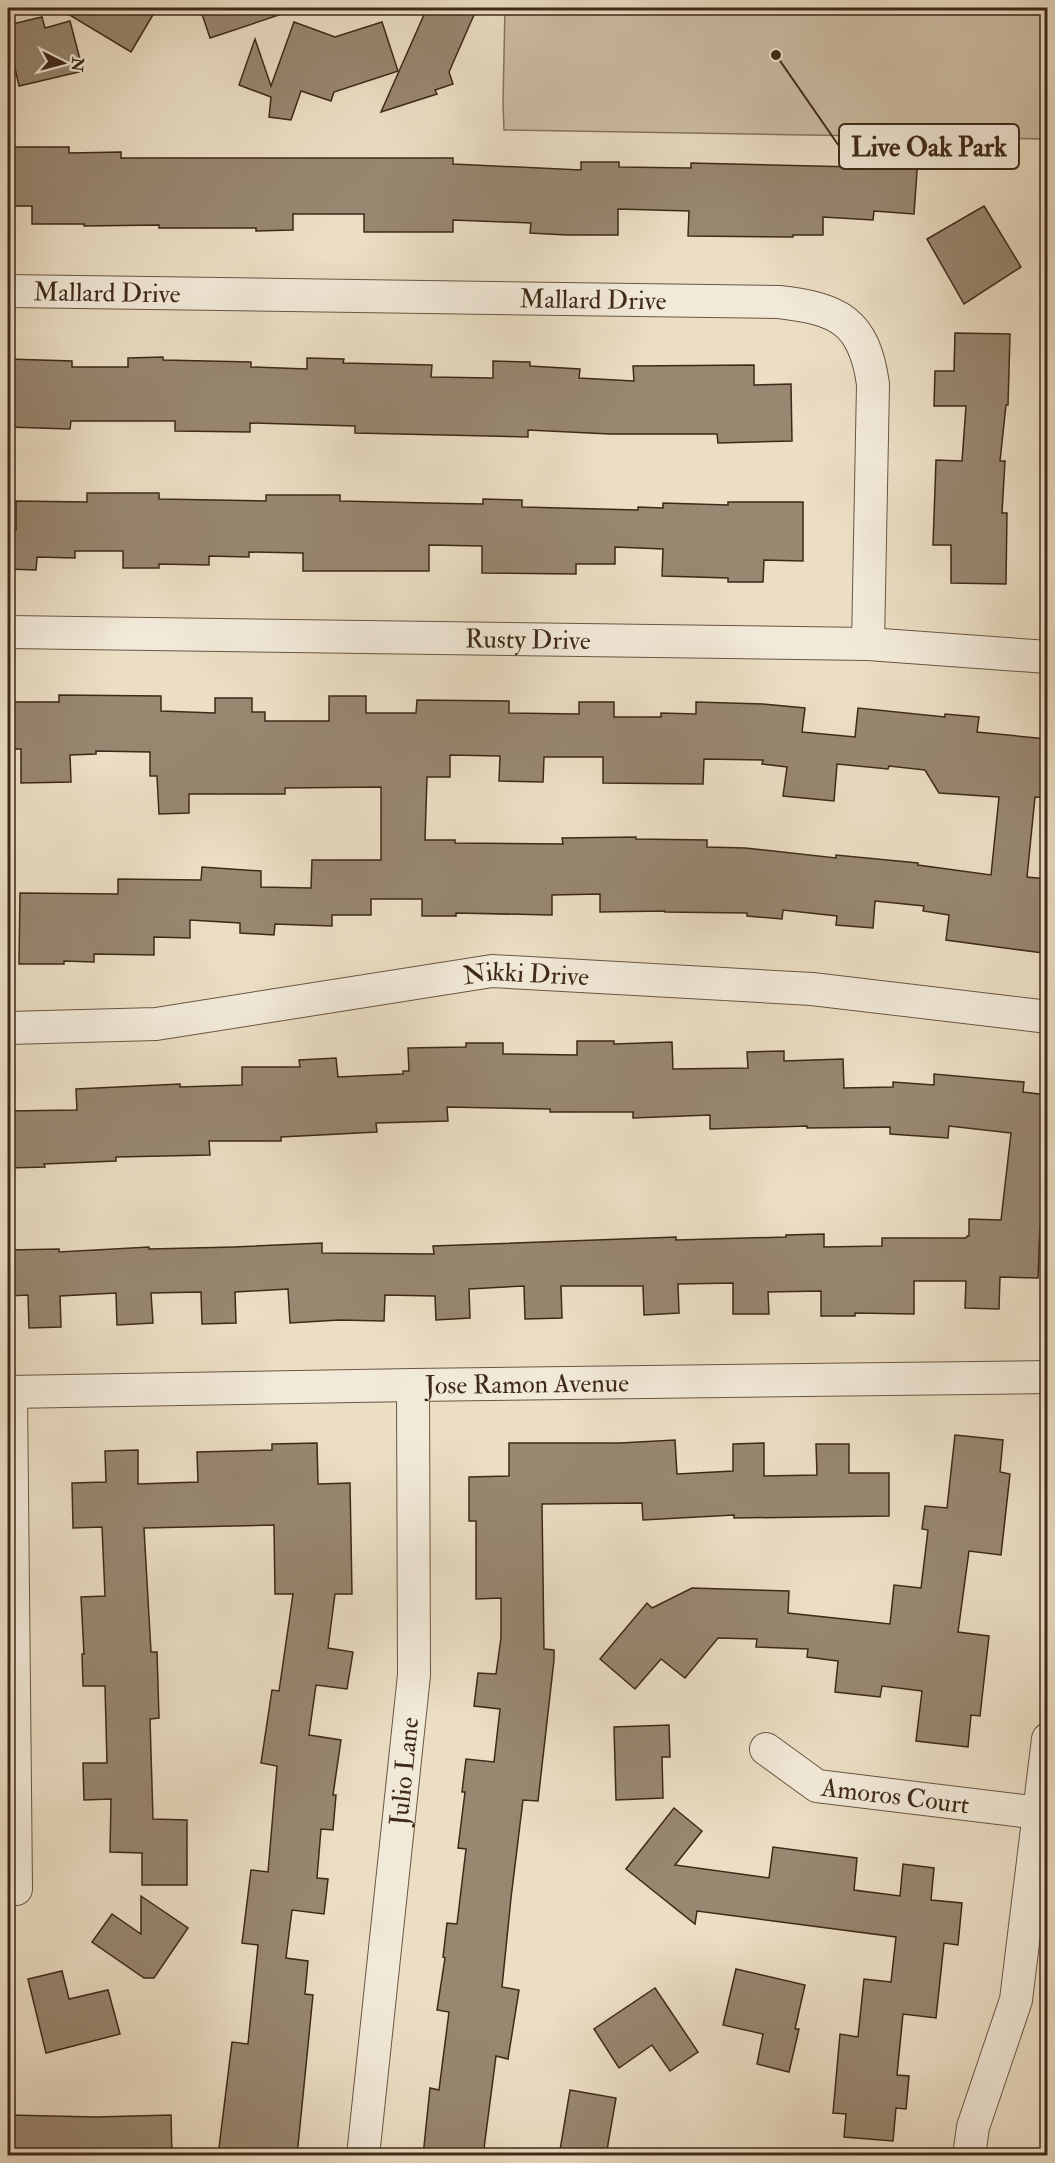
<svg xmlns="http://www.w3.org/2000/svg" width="1055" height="2163" font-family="'IM FELL Double Pica',serif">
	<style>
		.green { fill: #cebfa7; stroke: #867460; stroke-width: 1.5 }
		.building { fill: #988771; stroke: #3f2918; stroke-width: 1.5; fill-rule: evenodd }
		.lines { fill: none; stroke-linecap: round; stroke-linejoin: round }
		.street-casing { stroke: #6a5643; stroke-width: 34 }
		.street { stroke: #f2ead9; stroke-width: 32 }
		.labels { text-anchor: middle; stroke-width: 5; stroke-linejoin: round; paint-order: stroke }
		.street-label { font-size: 26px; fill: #3f2918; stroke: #f2ead9 }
		.leader { fill: none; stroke: #3f2918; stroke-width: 2 }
		.callout-dot { fill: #3f2918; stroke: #f2ead9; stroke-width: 2 }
		.callout { fill: #f2ead9; stroke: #3f2918; stroke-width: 2 }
		.callout-label { font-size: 27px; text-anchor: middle; font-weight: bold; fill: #3f2918 }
	</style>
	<rect width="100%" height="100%" fill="#ebdec4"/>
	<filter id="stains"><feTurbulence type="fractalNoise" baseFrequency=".00333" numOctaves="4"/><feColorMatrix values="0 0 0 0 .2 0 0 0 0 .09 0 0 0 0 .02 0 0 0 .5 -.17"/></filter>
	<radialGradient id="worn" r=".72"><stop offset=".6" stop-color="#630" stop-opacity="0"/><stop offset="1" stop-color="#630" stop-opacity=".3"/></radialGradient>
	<!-- green -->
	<polygon class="green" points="505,8 1047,8 1047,139 504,130 503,103"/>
	<!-- building -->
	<g class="building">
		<polygon points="58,8 157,8 131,52"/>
		<polygon points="200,8 288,8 288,12 210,38"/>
		<polygon points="427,8 477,8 449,72 453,84 435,90 437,94 381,112"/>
		<polygon points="42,17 45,28 70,21 83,71 19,86 8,37 8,25"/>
		<polygon points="294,22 335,37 382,22 398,71 334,92 331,101 301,91 291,120 269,117 271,97 239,85 255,39 271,86"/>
		<polygon points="8,147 69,147 69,153 121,152 121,158 453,158 453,164 581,170 581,162 619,162 619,167 691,168 691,163 856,167 857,153 918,157 914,214 874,211 873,220 823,217 823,235 793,235 793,237 688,236 689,211 618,209 618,235 567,235 530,233 531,223 453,220 453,232 364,232 364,214 293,214 293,230 256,231 256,228 159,228 159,225 84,226 84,224 32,224 32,206 8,206"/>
		<polygon points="984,206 1021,267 964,304 927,239"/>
		<polygon points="955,333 1010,334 1008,405 1006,405 1000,461 1005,461 1002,513 1007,513 1006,584 951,583 951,545 933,545 936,460 962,461 966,406 934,406 935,371 954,371"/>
		<polygon points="163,357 163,360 251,362 251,367 307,369 307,358 344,359 343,363 432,365 431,377 493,378 493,361 530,362 530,366 580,369 579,378 634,381 633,366 754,365 754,385 791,384 792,441 718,443 717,434 610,434 528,430 528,437 355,433 355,426 250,423 250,432 175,431 175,421 71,421 70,429 8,427 8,359 72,361 72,367 128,367 128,358"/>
		<polygon points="87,493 159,493 159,499 266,501 266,495 340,495 340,501 430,503 483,504 483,499 522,500 522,507 638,510 638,507 663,508 663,503 728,505 728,502 803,502 803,561 764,560 763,582 728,582 728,578 662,576 663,549 615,547 615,564 576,564 576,574 482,573 482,546 429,545 429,571 303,571 303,553 249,552 249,557 209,556 209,565 159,564 159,568 123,568 123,551 75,551 75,558 37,557 36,570 8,569 8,530 16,530 16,501 87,502"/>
		<path d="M59 695 161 696V711L215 713V698H252V712H265V721H329V696H366V713H416L417 700 509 701V713L579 714V702H614V717H661V713L696 714V702L763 704 805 708 802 732 855 737 858 708 945 717V714L979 717 977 732 1047 739V798L1035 797 1027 877 1047 879V923L1043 953 946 940 949 915 923 911 924 906 875 901 873 928 836 925 837 916 783 910 782 919 747 916V913L665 912V911L600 912V894L552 895V915L456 913V916H422V899H371V915H332V926L275 924 274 935 240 933V923L190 920V938L154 937V955L94 954V962L64 961V964H19L20 893 118 894V879L201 880 202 867 261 871V887L311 888 312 860H381V787L285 788V794H189V813L159 814 157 776H150V752L96 751V754L70 755 71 782 21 783V749H8V702H59ZM450 755 500 756 499 781 543 782 544 757H603V783L703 784 704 759 763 760 762 764 787 767 783 796 834 801 837 764 888 769 889 766 925 770 939 793 999 797 991 875 918 865V863L836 855V858L745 848 707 847V840L636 839V837L562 838 563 844 455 843V840H425L427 777H450Z"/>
		<polygon points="577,1041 614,1041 614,1044 672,1042 673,1069 748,1068 747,1052 784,1051 784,1061 843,1059 844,1088 893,1087 893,1082 934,1085 934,1074 1024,1082 1023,1092 1047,1095 1047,1227 1040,1227 1038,1278 1000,1277 999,1309 965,1308 966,1281 914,1281 914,1314 855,1313 855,1316 821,1316 821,1291 768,1292 769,1314 733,1314 733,1283 678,1284 679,1313 644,1315 643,1286 561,1286 562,1318 525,1319 524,1286 469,1289 470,1318 436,1320 435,1296 385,1295 384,1321 339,1320 290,1323 288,1289 235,1292 236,1323 202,1324 201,1292 151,1293 153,1323 117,1325 116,1293 60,1296 61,1327 29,1328 28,1295 8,1296 8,1250 59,1249 59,1252 149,1247 149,1249 234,1247 322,1243 322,1253 434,1254 433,1246 676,1237 676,1240 786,1237 786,1235 824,1234 824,1247 882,1246 882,1238 966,1238 967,1236 969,1236 969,1219 1001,1220 1011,1133 949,1126 948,1138 890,1134 890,1127 807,1128 807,1126 710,1129 710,1115 633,1118 633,1112 550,1112 550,1109 447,1107 448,1121 376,1123 377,1132 281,1137 281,1141 209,1141 210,1155 116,1157 116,1161 44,1164 45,1167 8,1168 8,1111 77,1110 76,1089 180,1084 180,1087 242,1085 242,1067 300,1067 299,1060 336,1058 338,1077 403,1074 403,1071 409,1071 408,1048 466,1047 466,1043 503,1043 503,1054 577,1055"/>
		<polygon points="955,1435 1003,1440 1000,1472 1010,1474 1001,1555 969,1551 958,1632 989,1636 980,1716 971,1715 968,1747 916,1741 922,1691 882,1686 880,1697 835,1692 838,1661 807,1657 808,1649 756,1647 757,1639 718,1638 685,1678 661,1659 635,1689 600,1659 647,1603 652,1608 692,1588 789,1591 788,1613 890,1624 894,1585 921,1588 928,1530 922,1529 925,1506 947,1508"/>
		<polygon points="675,1440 677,1474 733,1471 733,1444 764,1443 764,1476 817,1475 816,1444 849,1444 849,1473 889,1473 889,1516 734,1518 734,1515 643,1520 642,1503 542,1504 544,1649 554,1650 554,1660 538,1801 523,1800 511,1898 502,1987 519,1990 508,2059 496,2056 483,2156 423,2156 430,2088 439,2090 449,2012 437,2010 445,1958 443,1957 447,1923 457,1924 466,1849 458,1848 465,1792 462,1792 466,1759 494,1762 500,1709 474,1706 478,1673 496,1674 501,1638 501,1598 476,1599 476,1521 469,1521 469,1477 509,1476 509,1443 620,1443"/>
		<polygon points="317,1443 318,1484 350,1483 352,1594 335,1594 328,1648 353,1652 347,1689 316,1685 309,1735 341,1740 333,1795 336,1795 333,1830 321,1829 317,1878 328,1879 324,1914 292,1910 286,1958 308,1961 305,1994 313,1995 297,2156 218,2156 232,2042 248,2044 258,1945 242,1943 251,1870 268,1872 277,1766 261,1763 272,1690 279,1691 293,1594 275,1594 274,1525 144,1528 151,1652 157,1652 159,1718 150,1719 153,1819 187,1820 187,1885 142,1885 142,1853 110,1852 111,1799 84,1800 83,1763 107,1763 105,1686 83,1686 82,1654 84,1654 81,1597 105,1596 102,1527 73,1528 72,1483 106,1482 105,1451 138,1450 138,1484 198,1482 197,1452 272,1450 272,1444"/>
		<polygon points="669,1725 670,1757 662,1757 663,1798 616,1800 614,1727"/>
		<polygon points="674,1808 702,1831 675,1865 769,1878 773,1847 826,1854 857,1858 854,1890 900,1896 903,1864 934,1868 931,1900 962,1903 958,1945 944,1943 936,2018 903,2014 897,2075 909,2076 906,2109 896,2108 893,2141 844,2137 846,2114 833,2113 840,2034 858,2037 864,1979 891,1982 896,1937 697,1911 695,1924 626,1869"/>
		<polygon points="141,1896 188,1928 154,1978 144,1978 92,1942 112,1914 141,1934"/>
		<polygon points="736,1969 805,1985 795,2029 799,2029 789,2072 757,2064 763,2034 723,2025"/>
		<polygon points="62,1971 69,1999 108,1990 120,2034 46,2053 28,1979"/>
		<polygon points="655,1988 698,2052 670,2071 652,2045 619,2068 594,2029"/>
		<polygon points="570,2090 616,2098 606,2156 559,2156"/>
		<polygon points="8,2115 96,2117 171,2115 172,2156 8,2156"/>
	</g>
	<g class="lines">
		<!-- street casing -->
		<g class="street-casing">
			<g id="street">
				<path id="s1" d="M8 291 779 302C839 309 864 321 873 384L868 644"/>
				<path id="s2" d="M8 632 868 644 1048 657"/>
				<path id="s3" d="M8 1028 156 1024 492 971 812 989 1048 1017"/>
				<path id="s4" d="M8 1392 413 1385 1048 1377"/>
				<polyline points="11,1392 16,1889"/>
				<path id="s5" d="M766 1749 817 1786 1039 1813"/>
				<path id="s6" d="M363 2156 414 1675 413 1385"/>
				<polyline points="969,2156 973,2127 1016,2000 1048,1739"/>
			</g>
		</g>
		<!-- street -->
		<use href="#street" class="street"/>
	</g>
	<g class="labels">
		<!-- street labels -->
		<g class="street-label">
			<text dy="9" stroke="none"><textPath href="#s1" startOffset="99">Mallard Drive</textPath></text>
			<text dy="9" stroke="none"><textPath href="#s1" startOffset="585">Mallard Drive</textPath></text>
			<text dy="9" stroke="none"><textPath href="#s2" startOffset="520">Rusty Drive</textPath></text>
			<text dy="9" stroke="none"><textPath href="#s3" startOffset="522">Nikki Drive</textPath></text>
			<text dy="9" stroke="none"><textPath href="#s4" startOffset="519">Jose Ramon Avenue</textPath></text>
			<text dy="9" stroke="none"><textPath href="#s6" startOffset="387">Julio Lane</textPath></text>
			<text dy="9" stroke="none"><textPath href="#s5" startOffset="142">Amoros Court</textPath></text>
		</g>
	</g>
	<!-- callouts -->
	<path class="leader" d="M776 55L839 146"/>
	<circle class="callout-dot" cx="776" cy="55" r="6"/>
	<rect class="callout" x="839" y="124" width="180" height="45" rx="6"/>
	<g class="callout-label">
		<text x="929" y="156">Live Oak Park</text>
	</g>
	<!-- margin -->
	<rect width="1055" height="2163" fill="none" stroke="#ebdec4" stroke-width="30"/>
	<rect x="9" y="9" width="1037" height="2145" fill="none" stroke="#3f2918" stroke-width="3"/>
	<rect x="15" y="15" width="1025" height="2133" fill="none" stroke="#3f2918" stroke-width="1.5"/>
	<!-- north arrow -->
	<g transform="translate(63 63) rotate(96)" stroke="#f2ead9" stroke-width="4.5" paint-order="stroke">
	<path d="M0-4.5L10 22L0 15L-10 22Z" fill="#3f2918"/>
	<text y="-9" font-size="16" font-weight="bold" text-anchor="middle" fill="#3f2918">N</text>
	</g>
	<rect width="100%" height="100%" filter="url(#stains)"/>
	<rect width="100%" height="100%" fill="url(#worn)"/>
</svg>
